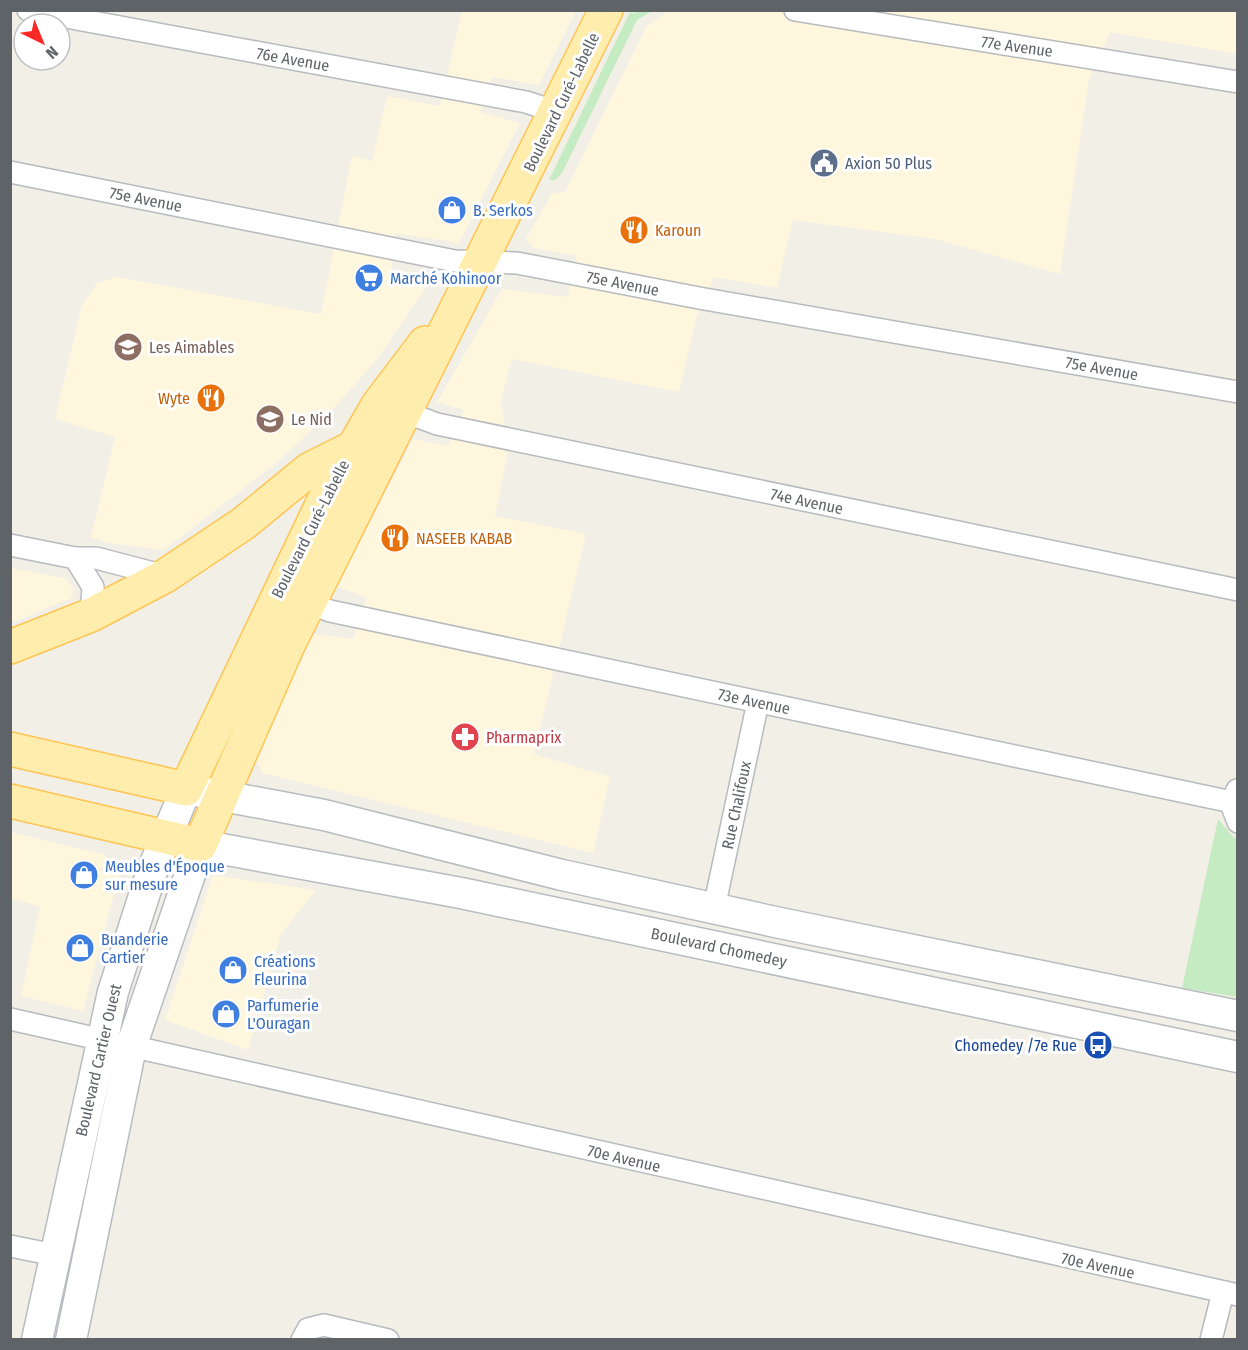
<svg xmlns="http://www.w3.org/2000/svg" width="1248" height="1350" font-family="'Fira Sans Condensed',sans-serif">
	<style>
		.commercial { fill: #fff6de }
		.green { fill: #c4ebc1 }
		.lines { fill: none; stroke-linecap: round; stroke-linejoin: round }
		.street-casing { stroke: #b7babe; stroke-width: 24 }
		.secondary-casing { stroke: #b8bcc1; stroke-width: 33 }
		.primary-casing { stroke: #ffc553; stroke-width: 36 }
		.street { stroke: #fff; stroke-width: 21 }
		.secondary { stroke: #fff; stroke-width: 30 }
		.primary { stroke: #ffedae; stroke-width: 33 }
		.labels { text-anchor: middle; stroke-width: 6; stroke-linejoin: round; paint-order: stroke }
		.street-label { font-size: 16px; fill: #5e6368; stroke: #fff }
		.service-label { font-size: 16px; fill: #4e5e75; stroke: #fff; text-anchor: start }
		.shop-label { font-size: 16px; fill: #366cbe; stroke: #fff; text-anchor: start }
		.food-label { font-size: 16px; fill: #c56008; stroke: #fff; text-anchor: start }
		.education-label { font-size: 16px; fill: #785e54; stroke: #fff; text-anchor: start }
		.health-label { font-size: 16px; fill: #be3a42; stroke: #fff; text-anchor: start }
		.transit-label { font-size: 16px; fill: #164399; stroke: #fff; text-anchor: end }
	</style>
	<rect width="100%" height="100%" fill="#f2efe7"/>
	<!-- commercial -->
	<g class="commercial">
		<polygon points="669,10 1237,11 1237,54 1110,32 1089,79 1060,274 935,239 793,220 777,288 714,277 696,319 679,392 512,359 501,400 508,451 495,516 586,534 534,754 610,777 593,853 262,773 256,758 313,634 353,639 367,597 337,587 413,439 448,446 464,410 437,402 502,289 568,297 576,256 534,248 526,239 552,193 565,192 646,27"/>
		<polygon points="462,11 576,11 539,85 492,77 480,112 520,123 459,243 395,233 392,269 433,277 379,357 328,415 275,464 164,550 109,543 91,537 115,437 55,419 82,305 97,283 116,277 321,314 352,156 372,161 387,96 440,106"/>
		<polygon points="10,568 65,578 74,589 72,598 11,623"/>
		<polygon points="10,832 106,855 120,872 83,1011 21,996 40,907 11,898"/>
		<polygon points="213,875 316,890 281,934 248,1050 165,1020"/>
	</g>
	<!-- green -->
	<g class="green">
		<polygon points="637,11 652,11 637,20 562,173 555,180 549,180 630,12 635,14"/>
		<polygon points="1218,819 1235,839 1237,836 1237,997 1182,988"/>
	</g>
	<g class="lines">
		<!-- street casing -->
		<g class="street-casing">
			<g id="street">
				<polyline points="28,10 526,102 557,112"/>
				<polyline points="795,10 1238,82"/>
				<polyline points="10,172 455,261 517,263 699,298 1238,392"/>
				<polyline points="394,408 437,424 1238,590"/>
				<polyline points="10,545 75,558 96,558 165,576"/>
				<polyline points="75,558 93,587 91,615"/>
				<polyline points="299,599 330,611 1232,802"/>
				<polyline points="1237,790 1232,806 1238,822"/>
				<polyline points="714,908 758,702"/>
				<polyline points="10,1019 1238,1295"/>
				<polyline points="10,1246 55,1255"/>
				<polyline points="302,1340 308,1329 324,1325 388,1340"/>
				<polyline points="1211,1340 1223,1292"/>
			</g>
		</g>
		<!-- secondary casing -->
		<g class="secondary-casing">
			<g id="secondary">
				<polyline points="37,1340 113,992 152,871 186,789 324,815 562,875 780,923 1238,1016"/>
				<polyline points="71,1340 131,1047 200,845 461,893 1238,1057"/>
			</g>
		</g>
		<!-- primary casing -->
		<g class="primary-casing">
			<g id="primary">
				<polyline points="10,647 91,615 165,576 244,523 310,469 352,448"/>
				<polyline points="10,749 186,789 329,490 378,405 425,343"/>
				<polyline points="10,801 200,845 288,645 606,10"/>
			</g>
		</g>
		<!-- street -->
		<use href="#street" class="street"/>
		<!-- secondary -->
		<use href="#secondary" class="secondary"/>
		<!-- primary -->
		<use href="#primary" class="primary"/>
	</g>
	<!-- icons -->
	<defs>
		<g id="civic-disc" transform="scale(1.5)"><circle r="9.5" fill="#5c6f8a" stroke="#fff"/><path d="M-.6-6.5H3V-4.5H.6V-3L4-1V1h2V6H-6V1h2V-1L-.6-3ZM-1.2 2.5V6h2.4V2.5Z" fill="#fff"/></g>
		<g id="shop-disc" transform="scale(1.5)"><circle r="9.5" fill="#3f7fe0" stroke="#fff"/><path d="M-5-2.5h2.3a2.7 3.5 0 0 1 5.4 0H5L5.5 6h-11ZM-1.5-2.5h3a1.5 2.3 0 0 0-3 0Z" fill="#fff"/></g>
		<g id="restaurant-disc" transform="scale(1.5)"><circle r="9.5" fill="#e8710a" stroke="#fff"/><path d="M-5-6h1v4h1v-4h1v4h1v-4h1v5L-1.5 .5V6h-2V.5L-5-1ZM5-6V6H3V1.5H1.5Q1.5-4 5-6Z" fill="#fff"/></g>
		<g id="supermarket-disc" transform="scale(1.5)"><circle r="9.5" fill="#3f7fe0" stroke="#fff"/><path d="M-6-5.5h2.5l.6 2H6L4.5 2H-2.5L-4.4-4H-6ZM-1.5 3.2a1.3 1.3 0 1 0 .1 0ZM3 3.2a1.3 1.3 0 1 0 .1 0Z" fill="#fff"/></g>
		<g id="school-disc" transform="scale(1.5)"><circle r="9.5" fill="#8d6e63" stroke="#fff"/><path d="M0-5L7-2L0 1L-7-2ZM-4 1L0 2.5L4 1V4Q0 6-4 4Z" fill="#fff"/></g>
		<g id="pharmacy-disc" transform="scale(1.5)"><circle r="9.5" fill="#e0444e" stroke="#fff"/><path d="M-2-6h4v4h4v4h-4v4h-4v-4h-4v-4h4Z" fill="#fff"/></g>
		<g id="bus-disc" transform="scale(1.5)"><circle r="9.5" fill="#1a4fb4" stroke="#fff"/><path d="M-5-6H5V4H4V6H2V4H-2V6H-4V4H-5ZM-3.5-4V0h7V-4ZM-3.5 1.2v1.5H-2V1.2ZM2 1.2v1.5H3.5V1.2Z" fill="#fff"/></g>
	</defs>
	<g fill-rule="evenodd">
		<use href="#civic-disc" x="824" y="163"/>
		<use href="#shop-disc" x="452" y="210"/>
		<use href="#restaurant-disc" x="634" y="230"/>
		<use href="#supermarket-disc" x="369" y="278"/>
		<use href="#school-disc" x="128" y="347"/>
		<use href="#restaurant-disc" x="211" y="398"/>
		<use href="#school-disc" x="270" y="419"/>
		<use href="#restaurant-disc" x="395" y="538"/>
		<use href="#pharmacy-disc" x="465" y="737"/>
		<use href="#shop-disc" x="84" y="875"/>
		<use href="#shop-disc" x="80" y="948"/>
		<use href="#shop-disc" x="233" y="970"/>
		<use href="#shop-disc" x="226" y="1014"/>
		<use href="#bus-disc" x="1098" y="1045"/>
	</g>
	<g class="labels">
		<!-- street labels -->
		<g class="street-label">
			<text transform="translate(1017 46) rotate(8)" y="6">77e Avenue</text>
			<text transform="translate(293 59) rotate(10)" y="6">76e Avenue</text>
			<text transform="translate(561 102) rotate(-64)" y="6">Boulevard Curé-Labelle</text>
			<text transform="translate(146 199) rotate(11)" y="6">75e Avenue</text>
			<text transform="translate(623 283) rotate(11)" y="6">75e Avenue</text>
			<text transform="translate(1102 368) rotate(10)" y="6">75e Avenue</text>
			<text transform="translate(807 501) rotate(12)" y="6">74e Avenue</text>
			<text transform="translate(310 529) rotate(-63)" y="6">Boulevard Curé-Labelle</text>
			<text transform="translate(754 701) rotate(12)" y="6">73e Avenue</text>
			<text transform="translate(736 805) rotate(-78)" y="6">Rue Chalifoux</text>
			<text transform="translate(719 947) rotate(12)" y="6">Boulevard Chomedey</text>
			<text transform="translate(98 1060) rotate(-77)" y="6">Boulevard Cartier Ouest</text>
			<text transform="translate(624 1158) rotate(13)" y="6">70e Avenue</text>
			<text transform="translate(1098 1265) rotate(12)" y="6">70e Avenue</text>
		</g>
		<!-- service labels -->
		<g class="service-label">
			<text x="845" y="169">Axion 50 Plus</text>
		</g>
		<!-- shop labels -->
		<g class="shop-label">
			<text x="473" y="216">B. Serkos</text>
			<text x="390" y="284">Marché Kohinoor</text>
			<text x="105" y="872">Meubles d'Époque<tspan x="105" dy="18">sur mesure</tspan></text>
			<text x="101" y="945">Buanderie<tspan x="101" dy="18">Cartier</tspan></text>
			<text x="254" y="967">Créations<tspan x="254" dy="18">Fleurina</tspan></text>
			<text x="247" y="1011">Parfumerie<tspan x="247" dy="18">L'Ouragan</tspan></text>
		</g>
		<!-- food labels -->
		<g class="food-label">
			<text x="655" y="236">Karoun</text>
			<text x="190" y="404" text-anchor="end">Wyte</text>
			<text x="416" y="544">NASEEB KABAB</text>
		</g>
		<!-- education labels -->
		<g class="education-label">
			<text x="149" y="353">Les Aimables</text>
			<text x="291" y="425">Le Nid</text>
		</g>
		<!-- health labels -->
		<g class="health-label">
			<text x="486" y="743">Pharmaprix</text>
		</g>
		<!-- transit labels -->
		<g class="transit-label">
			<text x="1077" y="1051">Chomedey /7e Rue</text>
		</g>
	</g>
	<!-- border -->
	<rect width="1248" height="1350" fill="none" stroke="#5e6368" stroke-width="24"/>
	<!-- north arrow -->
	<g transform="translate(42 42) rotate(137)"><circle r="28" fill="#ffffff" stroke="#bfc1c3" stroke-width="1.5"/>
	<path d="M0-4.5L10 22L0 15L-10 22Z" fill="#fa2925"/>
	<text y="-9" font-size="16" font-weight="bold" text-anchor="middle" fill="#5e6368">N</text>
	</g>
</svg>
